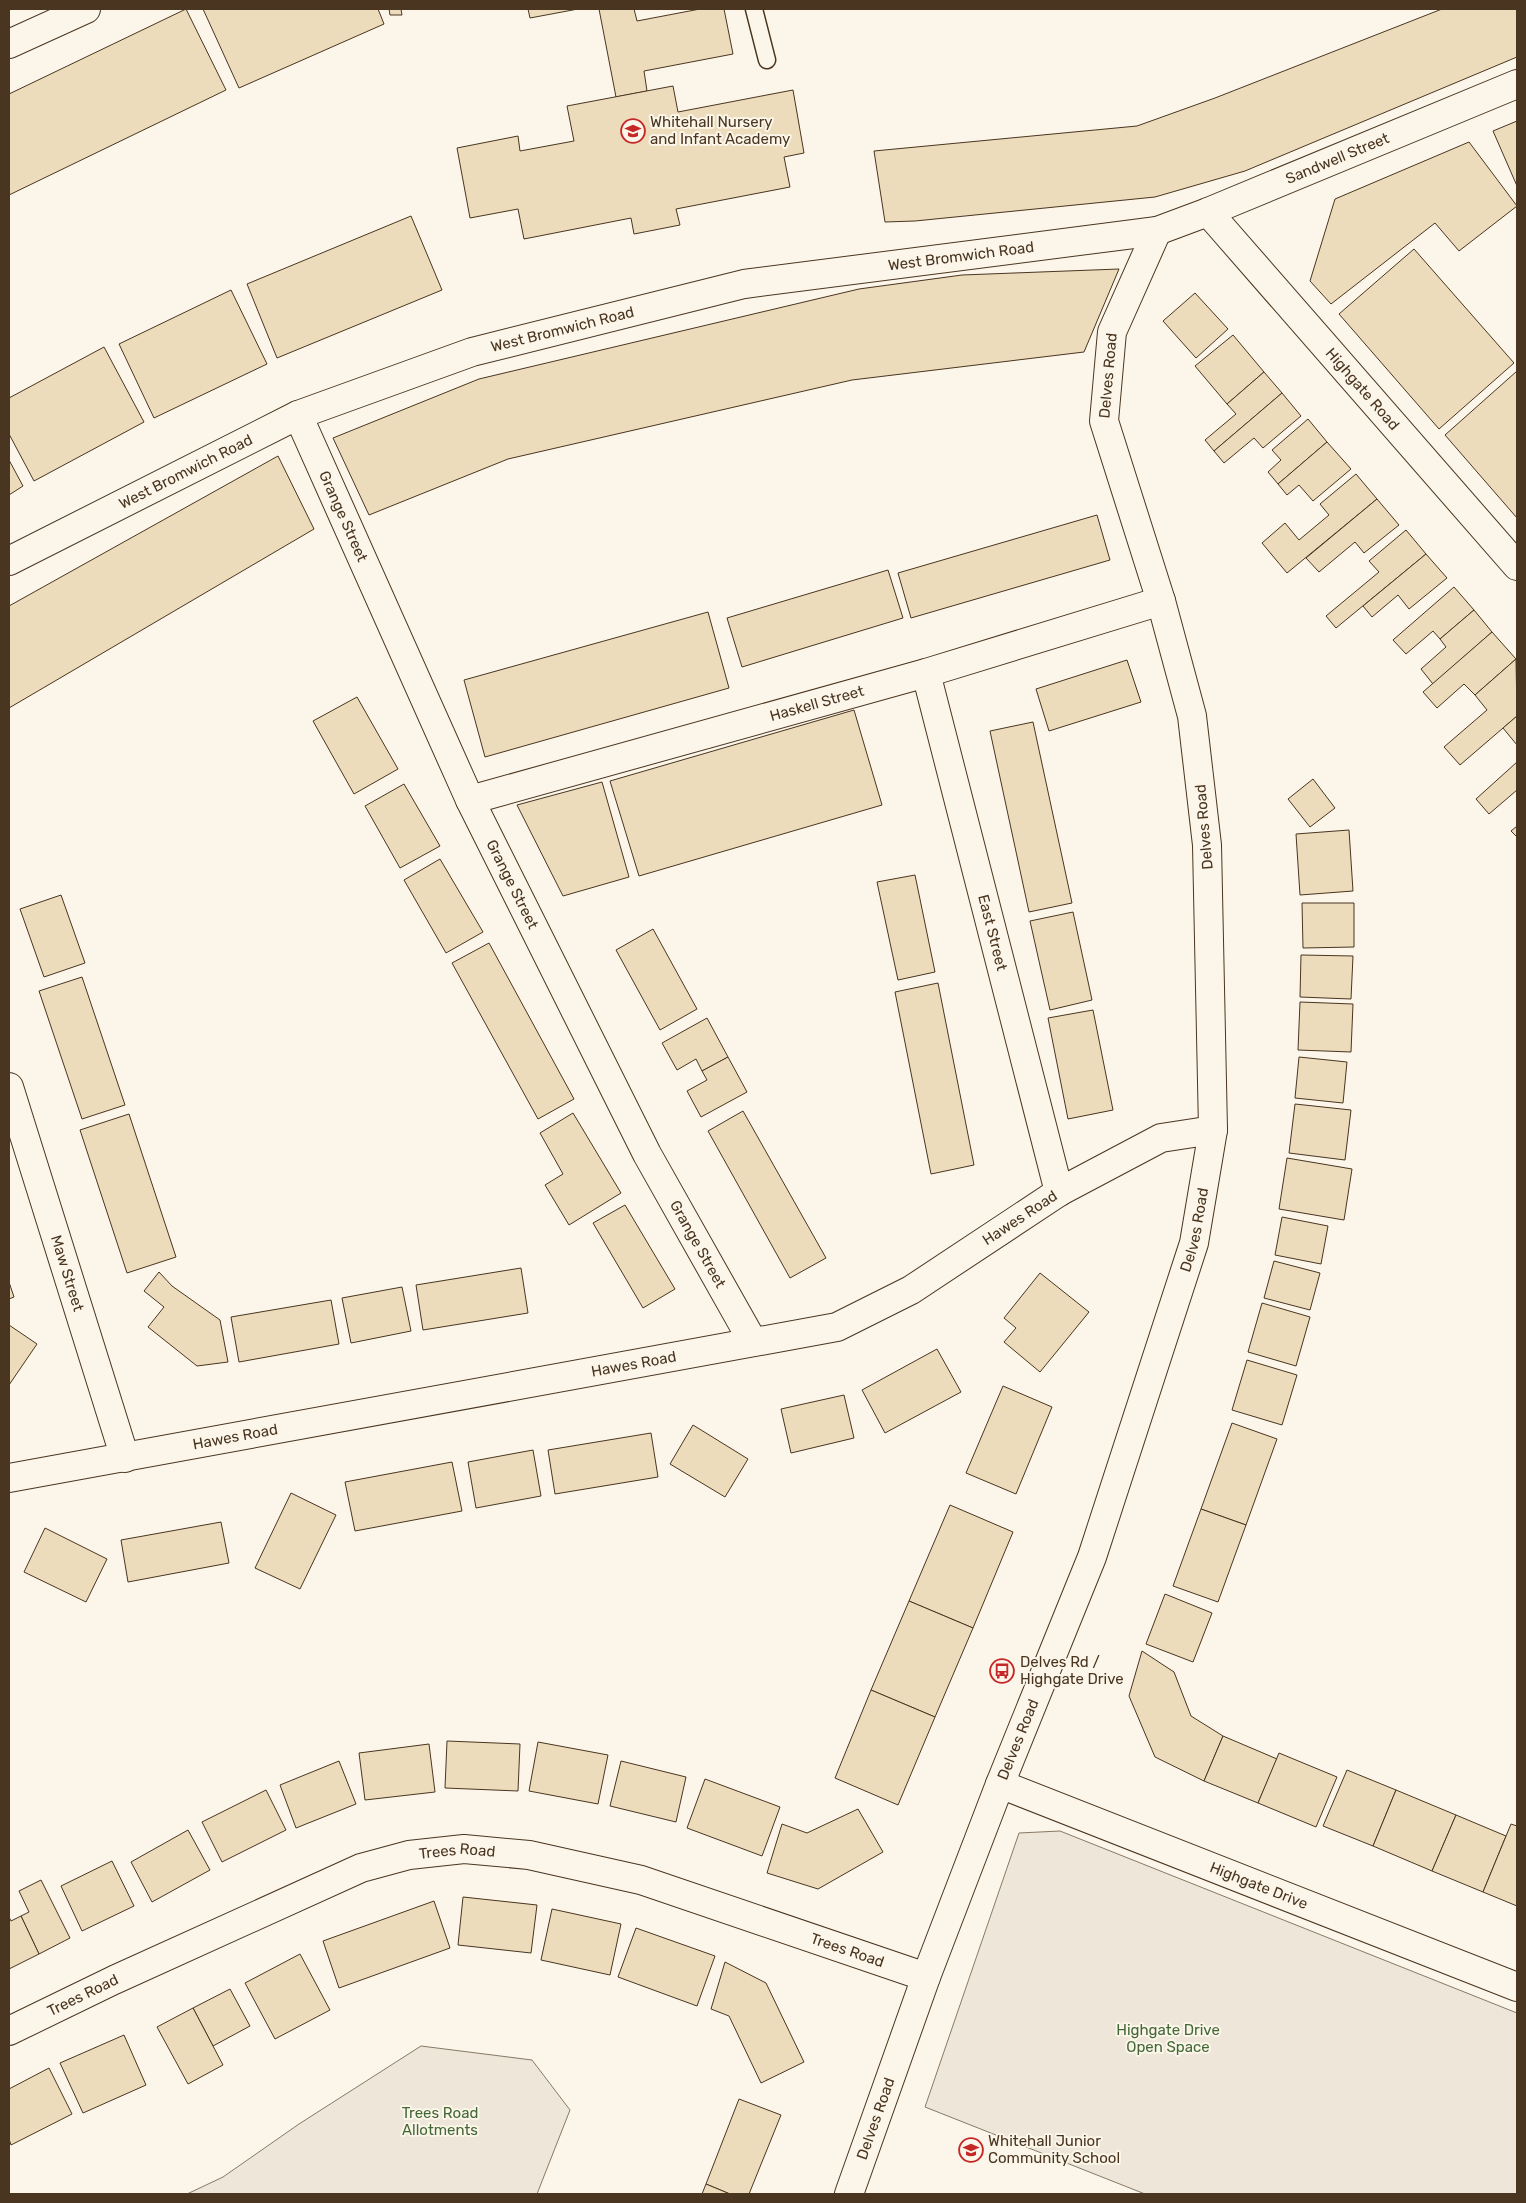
<svg xmlns="http://www.w3.org/2000/svg" width="1526" height="2203" font-family="Rubik,sans-serif">
	<style>
		.green { fill: #ede6d9; stroke: #887966 }
		.building { fill: #ecdcbc; stroke: #4a3520 }
		.lines { fill: none; stroke-linecap: round; stroke-linejoin: round }
		.lane-casing { stroke: #4a3520; stroke-width: 19 }
		.street-casing { stroke: #4a3520; stroke-width: 30 }
		.secondary-casing { stroke: #4a3520; stroke-width: 30 }
		.lane { stroke: #fbf6e9; stroke-width: 16 }
		.street { stroke: #fbf6e9; stroke-width: 28 }
		.secondary { stroke: #fbf6e9; stroke-width: 28 }
		.labels { text-anchor: middle; stroke-width: 4; stroke-linejoin: round; paint-order: stroke }
		.poi-label { font-size: 15px; fill: #4a3520; stroke: #fbf6e9; text-anchor: start }
		.street-label { font-size: 15px; fill: #4a3520; stroke: #fbf6e9 }
		.park-label { font-size: 15px; fill: #436837; stroke: #fbf6e9 }
	</style>
	<rect width="100%" height="100%" fill="#fbf6e9"/>
	<!-- green -->
	<g class="green">
		<polygon points="1060,1831 1517,2013 1517,2194 1145,2194 925,2107 1019,1833"/>
		<polygon points="421,2046 532,2060 570,2110 537,2194 187,2194 223,2177 299,2124"/>
	</g>
	<!-- building -->
	<g class="building">
		<polygon points="186,9 226,90 9,195 9,94"/>
		<polygon points="203,9 378,9 384,24 239,88"/>
		<polygon points="389,9 401,9 402,15 390,15"/>
		<polygon points="528,9 578,9 530,18"/>
		<polygon points="599,9 634,9 637,21 700,9 724,9 733,54 644,71 647,91 616,97"/>
		<polygon points="1442,9 1517,9 1517,57 1245,171 1155,197 915,221 885,222 874,151 1137,126 1215,98"/>
		<polygon points="673,86 678,112 793,90 804,153 784,157 790,187 676,209 680,225 634,234 631,218 524,239 518,209 470,218 457,148 518,136 520,151 574,141 567,106"/>
		<polygon points="1517,121 1517,186 1493,131"/>
		<polygon points="1469,142 1517,206 1459,251 1435,223 1331,304 1310,281 1335,199"/>
		<polygon points="411,216 442,290 277,358 247,284"/>
		<polygon points="1414,249 1514,363 1439,429 1339,314"/>
		<polygon points="1119,269 1084,352 852,380 508,459 369,515 333,438 479,379 859,289 962,275"/>
		<polygon points="231,290 267,364 154,418 119,344"/>
		<polygon points="1195,293 1228,329 1196,358 1163,321"/>
		<polygon points="1233,335 1264,372 1227,404 1195,366"/>
		<polygon points="104,347 144,422 34,481 9,434 9,398"/>
		<polygon points="1517,371 1517,518 1445,435"/>
		<polygon points="1264,372 1282,393 1214,451 1205,440 1236,414 1227,404"/>
		<polygon points="1282,393 1301,416 1263,448 1254,438 1224,463 1214,451"/>
		<polygon points="1308,419 1327,442 1278,484 1268,472 1281,460 1272,450"/>
		<polygon points="1327,442 1351,469 1313,501 1299,485 1287,495 1278,484"/>
		<polygon points="278,456 314,529 9,708 9,606"/>
		<polygon points="9,460 23,486 9,495"/>
		<polygon points="1356,474 1377,499 1287,573 1262,543 1285,523 1299,540 1329,515 1320,504"/>
		<polygon points="1377,499 1399,525 1364,553 1355,542 1319,572 1306,558"/>
		<polygon points="1097,515 1110,560 911,618 898,573"/>
		<polygon points="1406,530 1426,554 1336,628 1326,616 1379,572 1369,561"/>
		<polygon points="1426,554 1447,578 1409,609 1398,595 1372,617 1363,606"/>
		<polygon points="888,570 903,618 742,667 727,618"/>
		<polygon points="1454,587 1474,610 1440,639 1433,631 1406,654 1393,640"/>
		<polygon points="1474,610 1492,632 1433,684 1421,669 1446,647 1440,639"/>
		<polygon points="708,612 729,688 485,757 464,680"/>
		<polygon points="1492,632 1516,659 1475,695 1464,684 1437,708 1423,692"/>
		<polygon points="1516,659 1517,716 1460,765 1444,747 1487,710 1475,695"/>
		<polygon points="1127,660 1141,702 1049,731 1036,689"/>
		<polygon points="357,697 398,769 354,794 313,721"/>
		<polygon points="854,710 882,805 639,876 610,781"/>
		<polygon points="1517,716 1517,745 1503,728"/>
		<polygon points="1033,722 1072,903 1029,912 990,731"/>
		<polygon points="1517,762 1517,790 1489,814 1476,799"/>
		<polygon points="1313,779 1335,808 1310,827 1288,799"/>
		<polygon points="602,782 629,877 563,896 517,805"/>
		<polygon points="404,784 440,846 400,868 365,806"/>
		<polygon points="1517,826 1517,837 1511,831"/>
		<polygon points="1349,830 1353,891 1300,895 1296,834"/>
		<polygon points="440,859 483,932 446,953 404,880"/>
		<polygon points="915,875 935,972 898,980 877,882"/>
		<polygon points="61,895 85,963 44,977 20,909"/>
		<polygon points="1302,903 1354,903 1354,947 1303,948"/>
		<polygon points="1073,912 1092,1000 1050,1010 1030,921"/>
		<polygon points="653,929 697,1009 660,1030 616,950"/>
		<polygon points="489,943 574,1099 538,1119 452,963"/>
		<polygon points="1301,955 1353,956 1351,999 1300,997"/>
		<polygon points="82,977 125,1105 82,1119 39,991"/>
		<polygon points="938,983 974,1165 931,1174 895,992"/>
		<polygon points="1300,1002 1353,1004 1351,1052 1298,1050"/>
		<polygon points="1093,1010 1113,1110 1068,1119 1048,1018"/>
		<polygon points="707,1018 728,1057 702,1071 696,1059 677,1070 662,1043"/>
		<polygon points="728,1057 747,1092 701,1117 687,1091 707,1080 702,1071"/>
		<polygon points="1299,1057 1347,1062 1343,1103 1295,1098"/>
		<polygon points="1295,1104 1351,1110 1345,1160 1289,1153"/>
		<polygon points="743,1111 826,1258 790,1278 708,1131"/>
		<polygon points="573,1113 621,1193 569,1225 545,1185 563,1174 540,1133"/>
		<polygon points="129,1114 176,1257 127,1273 80,1130"/>
		<polygon points="1287,1158 1352,1169 1344,1220 1279,1209"/>
		<polygon points="625,1205 675,1289 643,1308 593,1223"/>
		<polygon points="1282,1217 1328,1226 1321,1264 1275,1255"/>
		<polygon points="1274,1261 1320,1273 1310,1310 1264,1298"/>
		<polygon points="521,1268 528,1313 423,1330 416,1285"/>
		<polygon points="159,1272 172,1286 220,1320 228,1362 197,1366 148,1327 164,1307 144,1291"/>
		<polygon points="1040,1273 1089,1312 1040,1372 1004,1342 1016,1328 1004,1318"/>
		<polygon points="9,1282 14,1297 9,1299"/>
		<polygon points="402,1287 411,1331 351,1343 342,1298"/>
		<polygon points="331,1300 339,1344 239,1362 231,1317"/>
		<polygon points="1262,1303 1310,1317 1296,1366 1248,1352"/>
		<polygon points="9,1325 37,1344 9,1385"/>
		<polygon points="937,1349 961,1392 885,1433 862,1390"/>
		<polygon points="1247,1360 1297,1375 1282,1425 1232,1410"/>
		<polygon points="1003,1386 1052,1407 1016,1494 966,1473"/>
		<polygon points="844,1395 854,1438 791,1453 781,1409"/>
		<polygon points="1232,1423 1277,1439 1246,1525 1201,1509"/>
		<polygon points="693,1425 748,1459 725,1497 670,1464"/>
		<polygon points="651,1433 658,1477 555,1494 548,1450"/>
		<polygon points="533,1450 541,1496 476,1508 468,1462"/>
		<polygon points="452,1462 462,1511 355,1531 345,1482"/>
		<polygon points="291,1493 336,1515 300,1589 255,1568"/>
		<polygon points="950,1505 1013,1532 973,1628 909,1601"/>
		<polygon points="1201,1509 1246,1525 1218,1602 1173,1586"/>
		<polygon points="221,1522 229,1563 128,1582 121,1540"/>
		<polygon points="45,1528 107,1559 86,1602 24,1572"/>
		<polygon points="1165,1594 1212,1613 1193,1662 1146,1644"/>
		<polygon points="909,1601 973,1628 935,1717 871,1690"/>
		<polygon points="1142,1651 1174,1672 1191,1716 1223,1736 1204,1781 1155,1757 1129,1696"/>
		<polygon points="871,1690 935,1717 898,1805 835,1778"/>
		<polygon points="1223,1736 1277,1759 1258,1803 1204,1781"/>
		<polygon points="447,1741 520,1744 518,1791 445,1788"/>
		<polygon points="538,1742 608,1755 598,1804 529,1791"/>
		<polygon points="429,1744 435,1792 365,1800 359,1753"/>
		<polygon points="1279,1753 1337,1777 1316,1827 1258,1803"/>
		<polygon points="339,1761 356,1804 296,1828 280,1785"/>
		<polygon points="621,1761 686,1777 676,1822 610,1806"/>
		<polygon points="1347,1770 1396,1790 1373,1846 1323,1826"/>
		<polygon points="705,1779 780,1807 762,1856 687,1828"/>
		<polygon points="266,1790 286,1830 222,1862 202,1822"/>
		<polygon points="1396,1790 1456,1815 1432,1871 1373,1846"/>
		<polygon points="858,1809 883,1852 818,1889 767,1873 782,1824 807,1833"/>
		<polygon points="1456,1815 1506,1836 1483,1892 1432,1871"/>
		<polygon points="1511,1824 1517,1826 1517,1906 1483,1892"/>
		<polygon points="188,1830 210,1870 152,1902 131,1862"/>
		<polygon points="112,1861 134,1906 82,1931 61,1886"/>
		<polygon points="41,1880 70,1938 39,1954 21,1916 29,1912 19,1891"/>
		<polygon points="463,1897 537,1905 531,1953 458,1945"/>
		<polygon points="434,1901 450,1948 339,1988 323,1941"/>
		<polygon points="552,1909 621,1924 610,1975 541,1960"/>
		<polygon points="21,1916 39,1954 9,1969 9,1917 11,1921"/>
		<polygon points="636,1928 715,1956 697,2006 618,1977"/>
		<polygon points="300,1954 330,2010 275,2039 245,1983"/>
		<polygon points="725,1962 766,1983 804,2062 761,2083 729,2016 711,2009"/>
		<polygon points="230,1989 250,2026 213,2046 193,2008"/>
		<polygon points="193,2008 223,2065 188,2084 157,2027"/>
		<polygon points="124,2035 146,2085 83,2113 60,2063"/>
		<polygon points="49,2068 72,2114 11,2145 9,2139 9,2089"/>
		<polygon points="739,2099 781,2115 749,2194 730,2194 706,2184"/>
		<polygon points="706,2184 730,2194 702,2194"/>
	</g>
	<g class="lines">
		<!-- lane casing -->
		<g class="lane-casing">
			<polyline id="lane" points="754,9 767,60"/>
		</g>
		<!-- street casing -->
		<g class="street-casing">
			<g id="street">
				<path id="s1" d="M1208 212 1517 566"/>
				<path id="s2" d="M298 415 470 800 647 1154 753 1342"/>
				<path id="s3" d="M9 561 298 415 472 352 744 284 1157 231 1208 212 1517 84"/>
				<path id="s4" d="M926 673 1059 1192"/>
				<path id="s5" d="M470 800 926 673 1161 601"/>
				<path id="s6" d="M9 1087 125 1458"/>
				<path id="s7" d="M9 1478 837 1327 911 1290 1059 1192 1161 1138 1213 1130"/>
				<path id="s8" d="M1000 1784 1517 1987"/>
				<path id="s9" d="M9 2031 114 1980 361 1868 409 1855 464 1849 529 1855 641 1880 926 1977"/>
				<path id="s10" d="M849 2194 926 1977 1000 1784 1092 1557 1194 1243 1213 1130 1207 845 1192 716 1161 601 1104 421 1112 332 1157 231"/>
			</g>
		</g>
		<!-- secondary casing -->
		<g class="secondary-casing">
			<polyline id="secondary" points="9,44 86,9"/>
		</g>
		<!-- lane -->
		<use href="#lane" class="lane"/>
		<!-- street -->
		<use href="#street" class="street"/>
		<!-- secondary -->
		<use href="#secondary" class="secondary"/>
	</g>
	<!-- icons -->
	<defs>
		<g id="school-ring" transform="scale(1.25)"><circle r="9.5" fill="#fbf6e9" stroke="#c62828" stroke-width="1.5"/><path d="M0-5L7-2L0 1L-7-2ZM-4 1L0 2.5L4 1V4Q0 6-4 4Z" fill="#c62828"/></g>
		<g id="bus-ring" transform="scale(1.25)"><circle r="9.5" fill="#fbf6e9" stroke="#c62828" stroke-width="1.5"/><path d="M-5-6H5V4H4V6H2V4H-2V6H-4V4H-5ZM-3.5-4V0h7V-4ZM-3.5 1.2v1.5H-2V1.2ZM2 1.2v1.5H3.5V1.2Z" fill="#c62828"/></g>
	</defs>
	<g fill-rule="evenodd">
		<use href="#school-ring" x="633" y="131"/>
		<use href="#bus-ring" x="1002" y="1671"/>
		<use href="#school-ring" x="971" y="2150"/>
	</g>
	<g class="labels">
		<!-- poi labels -->
		<g class="poi-label">
			<text x="650" y="127">Whitehall Nursery<tspan x="650" dy="17">and Infant Academy</tspan></text>
			<text x="1020" y="1667">Delves Rd /<tspan x="1020" dy="17">Highgate Drive</tspan></text>
			<text x="988" y="2146">Whitehall Junior<tspan x="988" dy="17">Community School</tspan></text>
		</g>
		<!-- street labels -->
		<g class="street-label">
			<text dy="5" stroke="none"><textPath href="#s3" startOffset="1400">Sandwell Street</textPath></text>
			<text dy="5" stroke="none"><textPath href="#s3" startOffset="1008">West Bromwich Road</textPath></text>
			<text dy="5" stroke="none"><textPath href="#s3" startOffset="602">West Bromwich Road</textPath></text>
			<text dy="5" stroke="none"><textPath href="#s10" startOffset="1895">Delves Road</textPath></text>
			<text dy="5" stroke="none"><textPath href="#s1" startOffset="235">Highgate Road</textPath></text>
			<text dy="5" stroke="none"><textPath href="#s3" startOffset="198">West Bromwich Road</textPath></text>
			<text dy="5" stroke="none"><textPath href="#s2" startOffset="111">Grange Street</textPath></text>
			<text dy="5" stroke="none"><textPath href="#s5" startOffset="360">Haskell Street</textPath></text>
			<text transform="translate(1204 827) rotate(-95)" y="5">Delves Road</text>
			<text dy="5" stroke="none"><textPath href="#s2" startOffset="516">Grange Street</textPath></text>
			<text dy="5" stroke="none"><textPath href="#s4" startOffset="268">East Street</textPath></text>
			<text dy="5" stroke="none"><textPath href="#s7" startOffset="1055">Hawes Road</textPath></text>
			<text dy="5" stroke="none"><textPath href="#s10" startOffset="1025">Delves Road</textPath></text>
			<text dy="5" stroke="none"><textPath href="#s2" startOffset="921">Grange Street</textPath></text>
			<text dy="5" stroke="none"><textPath href="#s6" startOffset="195">Maw Street</textPath></text>
			<text dy="5" stroke="none"><textPath href="#s7" startOffset="635">Hawes Road</textPath></text>
			<text dy="5" stroke="none"><textPath href="#s7" startOffset="230">Hawes Road</textPath></text>
			<text dy="5" stroke="none"><textPath href="#s10" startOffset="485">Delves Road</textPath></text>
			<text dy="5" stroke="none"><textPath href="#s9" startOffset="486">Trees Road</textPath></text>
			<text dy="5" stroke="none"><textPath href="#s8" startOffset="278">Highgate Drive</textPath></text>
			<text dy="5" stroke="none"><textPath href="#s9" startOffset="891">Trees Road</textPath></text>
			<text dy="5" stroke="none"><textPath href="#s9" startOffset="82">Trees Road</textPath></text>
			<text dy="5" stroke="none"><textPath href="#s10" startOffset="80">Delves Road</textPath></text>
		</g>
		<!-- park labels -->
		<g class="park-label">
			<text x="1168" y="2035">Highgate Drive<tspan x="1168" dy="17">Open Space</tspan></text>
			<text x="440" y="2118">Trees Road<tspan x="440" dy="17">Allotments</tspan></text>
		</g>
	</g>
	<!-- border -->
	<rect width="1526" height="2203" fill="none" stroke="#4a3520" stroke-width="20"/>
</svg>
